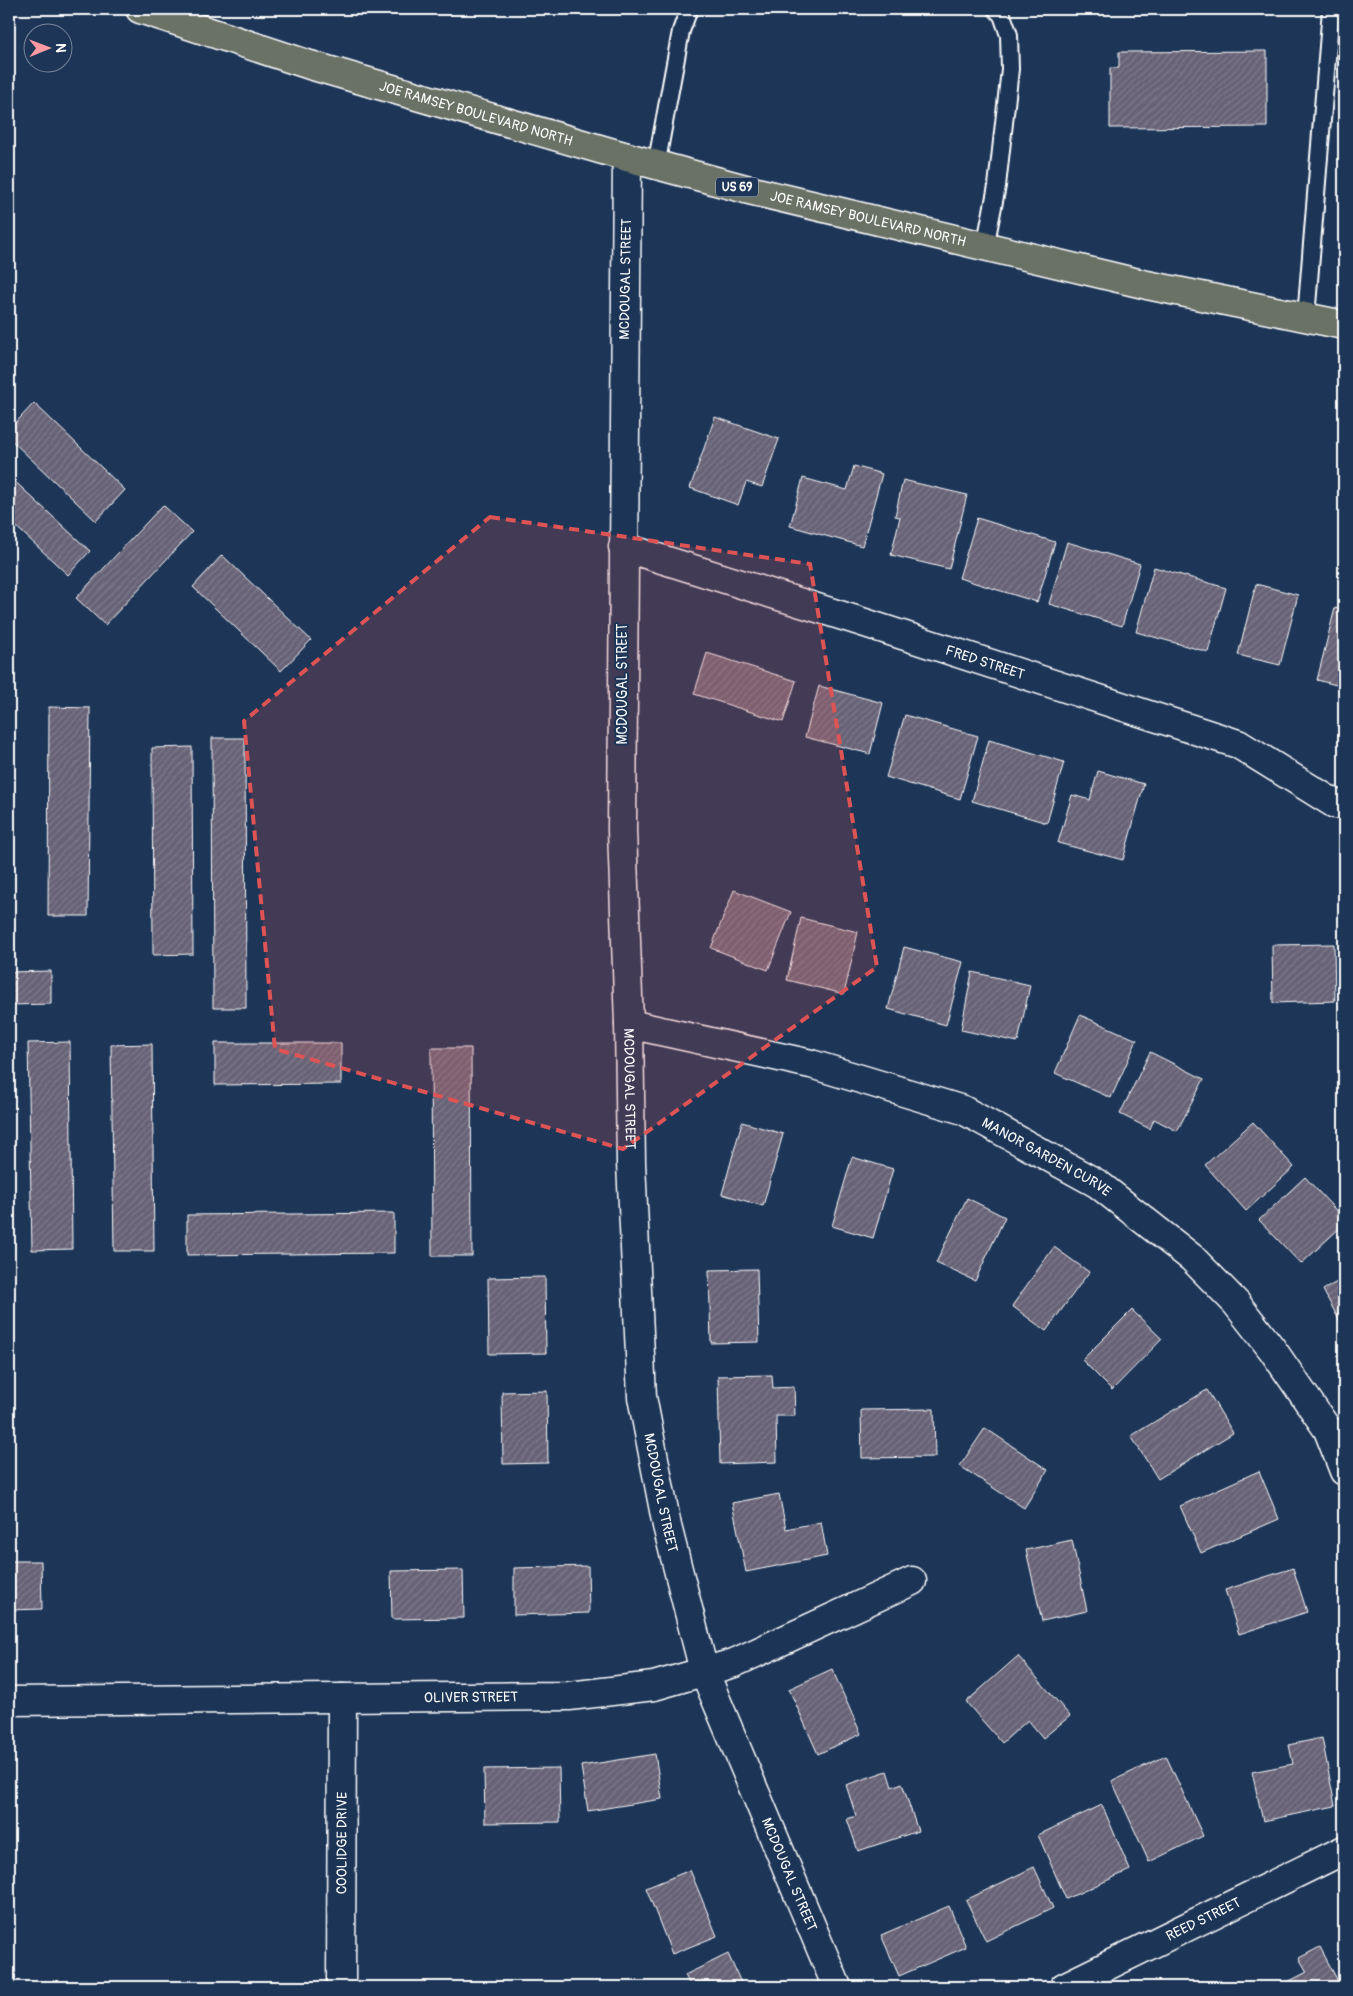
<svg xmlns="http://www.w3.org/2000/svg" width="1353" height="1996" font-family="Pangolin,sans-serif">
	<style>
		.building { fill: url(#building-hatch); stroke: #fff }
		.lines { fill: none; stroke-linecap: round; stroke-linejoin: round }
		.service-casing { stroke: #fff; stroke-width: 20 }
		.minor-casing { stroke: #fff; stroke-width: 31 }
		.primary-casing { stroke: #fff; stroke-width: 31 }
		.service { stroke: #1d3557; stroke-width: 16 }
		.minor { stroke: #1d3557; stroke-width: 28 }
		.primary { stroke: #6b7165; stroke-width: 28 }
		.marked { fill: #de5353; fill-opacity: 0.2; stroke: #de5353; stroke-width: 4; stroke-dasharray: 10 6; stroke-linejoin: round }
		.labels { text-anchor: middle; stroke-width: 4; stroke-linejoin: round; paint-order: stroke }
		.shield { fill: #1d3557; stroke: #bbc2cd; stroke-width: 1 }
		.shield-label { font-size: 12px; font-weight: bold; fill: #fff }
		.street-label { font-size: 14px; fill: #fff; stroke: #1d3557 }
	</style>
	<defs>
		<pattern id="building-hatch" width="6" height="6" patternUnits="userSpaceOnUse" patternTransform="scale(1.25)"><rect width="6" height="6" fill="#676276"/><path d="M-1 1l2-2M0 6l6-6M5 7l2-2" fill="none" stroke="#7e7a8b"/></pattern>
	</defs>
	<rect width="100%" height="100%" fill="#1d3557"/>
	<filter id="ink" filterUnits="userSpaceOnUse"><feTurbulence type="fractalNoise" baseFrequency=".02" numOctaves="2"/><feDisplacementMap in="SourceGraphic" scale="10" xChannelSelector="R" yChannelSelector="G"/><feConvolveMatrix kernelMatrix="1 2 1 2 8 2 1 2 1" color-interpolation-filters="sRGB"/></filter>
	<g filter="url(#ink)">
		<!-- building -->
		<g class="building">
			<polygon points="1267,51 1267,127 1110,128 1110,68 1119,68 1119,52"/>
			<polygon points="34,403 125,490 96,521 9,438 9,430"/>
			<polygon points="715,417 779,439 762,487 746,482 738,505 690,488"/>
			<polygon points="854,466 882,474 862,546 790,526 803,478 847,490"/>
			<polygon points="9,476 90,551 68,575 9,520"/>
			<polygon points="903,480 967,495 949,569 891,555 900,517 895,516"/>
			<polygon points="163,505 192,532 105,625 76,598"/>
			<polygon points="977,518 1055,542 1037,602 959,578"/>
			<polygon points="1067,542 1140,564 1122,626 1049,604"/>
			<polygon points="222,555 311,640 281,671 193,587"/>
			<polygon points="1154,567 1226,588 1208,652 1136,632"/>
			<polygon points="1256,584 1298,595 1280,665 1238,655"/>
			<polygon points="1335,608 1344,610 1344,687 1317,680"/>
			<polygon points="707,653 796,681 783,722 694,694"/>
			<polygon points="819,686 883,703 870,754 805,737"/>
			<polygon points="49,707 90,708 88,916 48,916"/>
			<polygon points="905,715 978,736 960,799 886,777"/>
			<polygon points="212,738 245,738 246,1008 213,1008"/>
			<polygon points="989,740 1064,762 1047,823 972,801"/>
			<polygon points="192,747 193,954 153,955 152,748"/>
			<polygon points="1098,771 1144,784 1123,860 1058,843 1072,795 1090,800"/>
			<polygon points="734,890 791,912 768,970 711,948"/>
			<polygon points="801,918 858,932 844,994 787,980"/>
			<polygon points="1334,944 1335,1001 1273,1003 1272,945"/>
			<polygon points="904,947 963,962 946,1025 888,1009"/>
			<polygon points="51,971 51,1004 9,1005 9,972"/>
			<polygon points="972,972 1030,985 1018,1042 961,1030"/>
			<polygon points="1080,1015 1137,1040 1111,1098 1055,1073"/>
			<polygon points="70,1042 72,1249 32,1250 28,1043"/>
			<polygon points="215,1043 341,1043 341,1084 215,1085"/>
			<polygon points="152,1044 154,1251 114,1251 111,1045"/>
			<polygon points="431,1048 471,1048 472,1256 432,1256"/>
			<polygon points="1150,1052 1204,1079 1177,1131 1154,1119 1150,1129 1120,1114"/>
			<polygon points="742,1122 783,1134 763,1206 722,1194"/>
			<polygon points="1253,1122 1294,1167 1246,1211 1205,1165"/>
			<polygon points="852,1157 893,1169 873,1238 832,1226"/>
			<polygon points="1305,1177 1344,1219 1344,1224 1301,1264 1259,1220"/>
			<polygon points="967,1198 1005,1217 975,1281 936,1263"/>
			<polygon points="394,1213 394,1253 187,1255 187,1215"/>
			<polygon points="1054,1247 1089,1272 1046,1331 1012,1306"/>
			<polygon points="757,1269 759,1342 711,1343 709,1270"/>
			<polygon points="545,1277 546,1353 489,1354 488,1278"/>
			<polygon points="1344,1278 1344,1329 1323,1290"/>
			<polygon points="1132,1310 1162,1339 1112,1390 1082,1360"/>
			<polygon points="772,1375 773,1388 794,1387 795,1416 776,1416 777,1462 720,1464 718,1376"/>
			<polygon points="1207,1390 1233,1433 1158,1479 1131,1436"/>
			<polygon points="547,1391 548,1463 503,1464 502,1392"/>
			<polygon points="934,1409 935,1457 862,1458 861,1410"/>
			<polygon points="985,1428 1048,1470 1024,1508 960,1466"/>
			<polygon points="1259,1471 1279,1519 1201,1553 1180,1506"/>
			<polygon points="779,1494 786,1529 821,1522 827,1556 746,1572 732,1503"/>
			<polygon points="1072,1540 1087,1611 1042,1621 1026,1550"/>
			<polygon points="9,1561 41,1561 42,1609 9,1610"/>
			<polygon points="588,1566 589,1613 514,1615 514,1568"/>
			<polygon points="1293,1568 1307,1612 1239,1634 1225,1590"/>
			<polygon points="463,1570 464,1618 392,1619 391,1571"/>
			<polygon points="1018,1656 1070,1716 1043,1738 1028,1720 1002,1743 966,1702"/>
			<polygon points="832,1669 861,1734 818,1754 789,1689"/>
			<polygon points="1322,1738 1335,1806 1263,1821 1252,1772 1293,1764 1289,1745"/>
			<polygon points="655,1754 662,1799 588,1811 581,1766"/>
			<polygon points="1166,1756 1203,1836 1149,1862 1112,1781"/>
			<polygon points="559,1768 560,1822 485,1823 484,1769"/>
			<polygon points="887,1771 892,1787 902,1783 918,1831 858,1851 847,1819 856,1816 846,1785"/>
			<polygon points="1102,1805 1130,1870 1066,1899 1038,1835"/>
			<polygon points="1034,1867 1053,1908 986,1941 966,1900"/>
			<polygon points="690,1870 717,1936 672,1954 646,1888"/>
			<polygon points="949,1906 966,1947 899,1976 881,1935"/>
			<polygon points="1320,1947 1341,1987 1278,1987 1307,1972 1299,1958"/>
			<polygon points="728,1954 743,1987 691,1987 685,1975"/>
		</g>
		<g class="lines">
			<!-- service casing -->
			<g class="service-casing">
				<g id="service">
					<polyline points="656,166 681,31 689,9"/>
					<polyline points="985,247 997,186 1010,69 1009,35 1002,15 996,9"/>
					<polyline points="1306,318 1331,9"/>
				</g>
			</g>
			<!-- minor casing -->
			<g class="minor-casing">
				<g id="minor">
					<path id="s1" d="M627 157 622 830 629 1024 631 1163 642 1397 667 1526 704 1671 837 1987"/>
					<path id="s2" d="M623 547 862 622 1238 744 1335 804"/>
					<path id="s3" d="M629 1024 811 1064 963 1110 1098 1184 1192 1258 1236 1303 1272 1349 1328 1430 1344 1471"/>
					<path id="s4" d="M9 1701 569 1696 654 1686 734 1663 912 1581"/>
					<path id="s5" d="M341 1987 342 1698"/>
					<path id="s6" d="M1064 1987 1344 1850"/>
				</g>
			</g>
			<!-- primary casing -->
			<g class="primary-casing">
				<g id="primary">
					<path id="s7" d="M140 9 310 65 627 157 753 191 1147 285 1344 325"/>
				</g>
			</g>
			<!-- service -->
			<use href="#service" class="service"/>
			<!-- minor -->
			<use href="#minor" class="minor"/>
			<!-- primary -->
			<use href="#primary" class="primary"/>
		</g>
	</g>
	<!-- marked area -->
	<path class="marked" d="M490 517 810 564 877 967 623 1149 275 1049 244 721Z"/>
	<g class="labels">
		<!-- shield labels -->
		<rect class="shield" x="716" y="177.5" width="42" height="19" rx="4"/>
		<g class="shield-label">
			<text x="737" y="191">US 69</text>
		</g>
		<!-- street labels -->
		<g class="street-label">
			<text dy="5" stroke="none"><textPath href="#s7" startOffset="352">JOE RAMSEY BOULEVARD NORTH</textPath></text>
			<text dy="5" stroke="none"><textPath href="#s7" startOffset="758">JOE RAMSEY BOULEVARD NORTH</textPath></text>
			<text transform="translate(625 279) rotate(-89)" y="5">MCDOUGAL STREET</text>
			<text dy="5" stroke="none"><textPath href="#s2" startOffset="380">FRED STREET</textPath></text>
			<text transform="translate(622 684) rotate(-90)" y="5">MCDOUGAL STREET</text>
			<text dy="5" stroke="none"><textPath href="#s1" startOffset="932">MCDOUGAL STREET</textPath></text>
			<text dy="5" stroke="none"><textPath href="#s3" startOffset="441">MANOR GARDEN CURVE</textPath></text>
			<text dy="5" stroke="none"><textPath href="#s1" startOffset="1338">MCDOUGAL STREET</textPath></text>
			<text dy="5" stroke="none"><textPath href="#s4" startOffset="462">OLIVER STREET</textPath></text>
			<text dy="5" stroke="none"><textPath href="#s5" startOffset="144">COOLIDGE DRIVE</textPath></text>
			<text dy="5" stroke="none"><textPath href="#s1" startOffset="1742">MCDOUGAL STREET</textPath></text>
			<text dy="5" stroke="none"><textPath href="#s6" startOffset="155">REED STREET</textPath></text>
		</g>
	</g>
	<!-- margin -->
	<rect width="1353" height="1996" fill="none" stroke="#1d3557" stroke-width="30"/>
	<rect x="15" y="15" width="1323" height="1966" fill="none" stroke="#fff" stroke-width="2" filter="url(#ink)"/>
	<!-- north arrow -->
	<g transform="translate(48 48) rotate(89)"><circle r="24" fill="#1d3557" stroke="#77869a"/>
	<path d="M0-4L9 19L0 12L-9 19Z" fill="#ff9aa2"/>
	<text y="-8" font-size="14" font-weight="bold" text-anchor="middle" fill="#ffffff">N</text>
	</g>
</svg>
